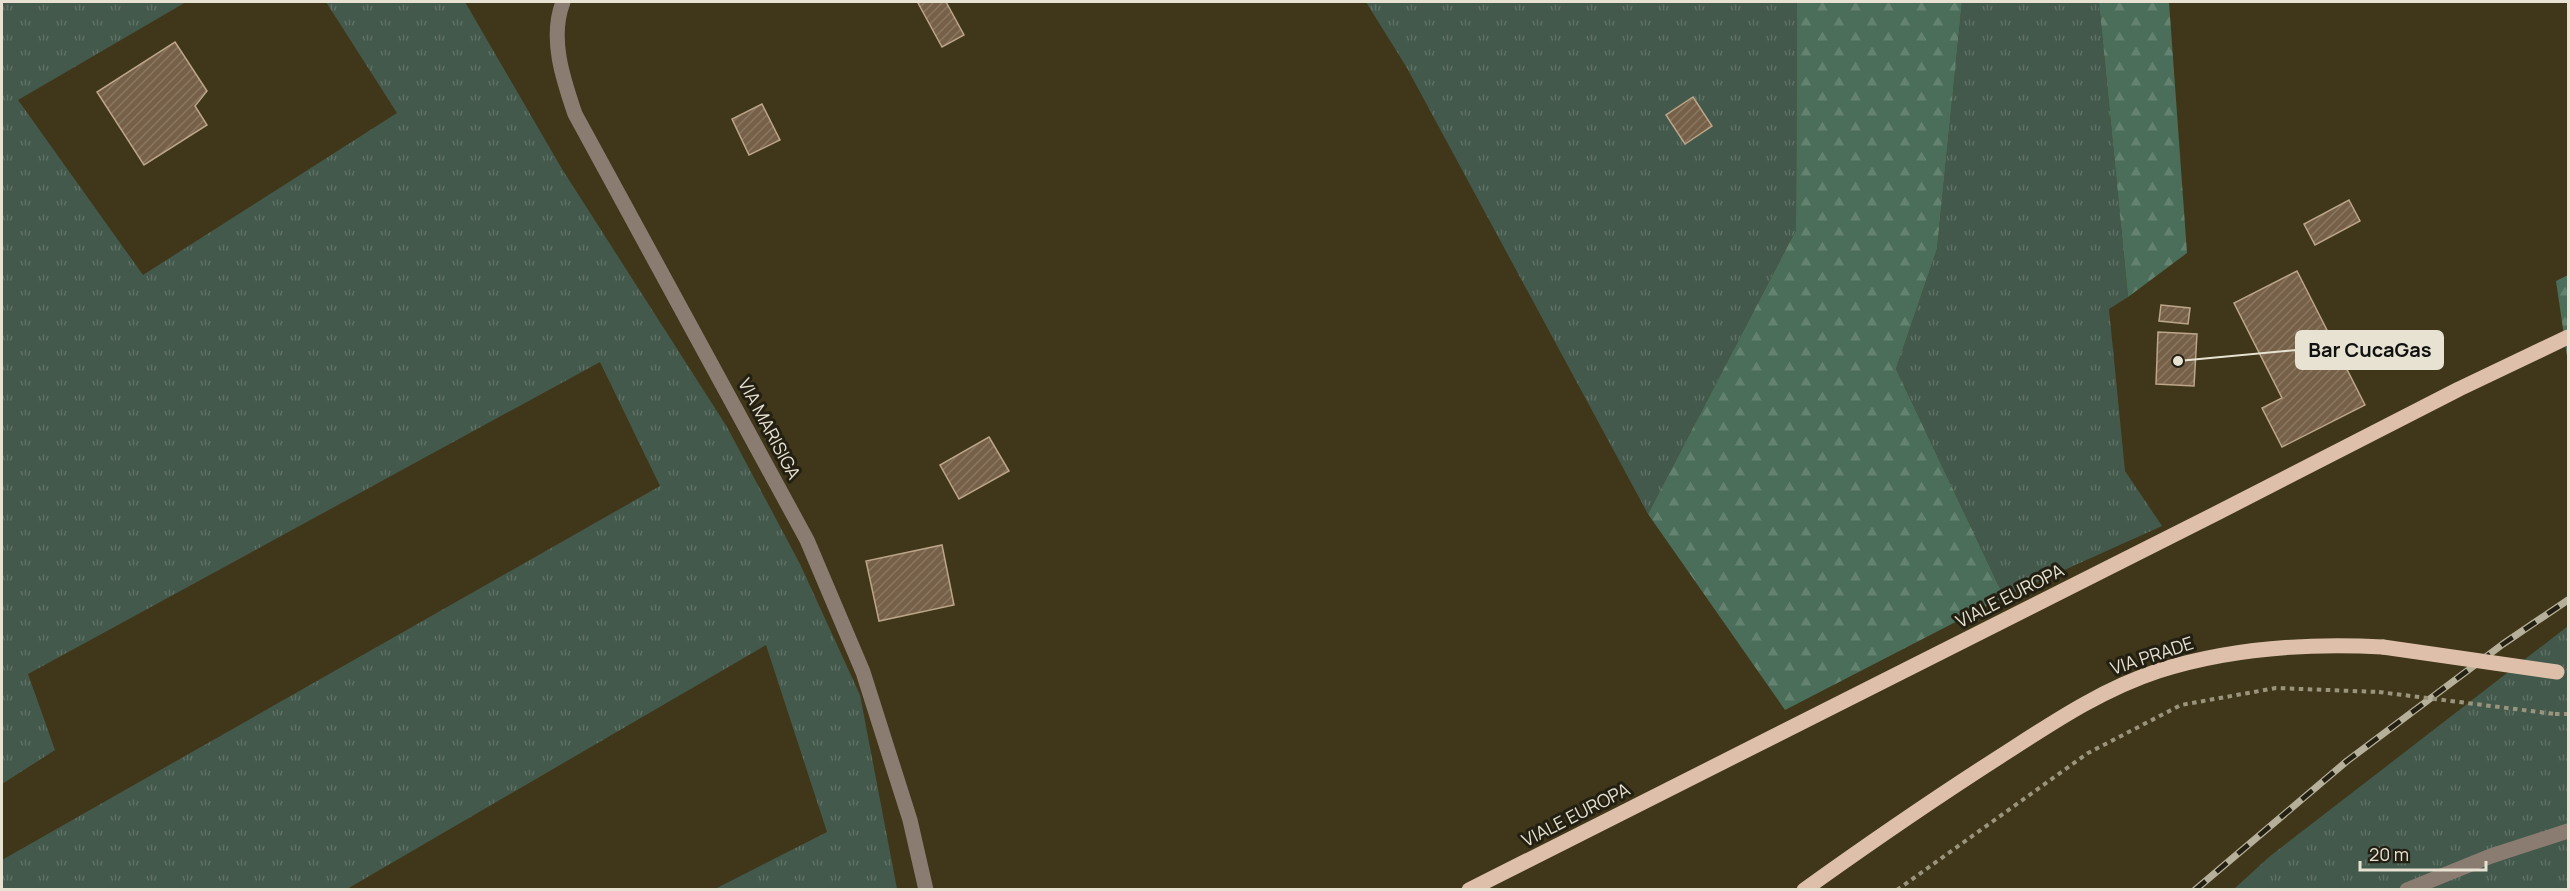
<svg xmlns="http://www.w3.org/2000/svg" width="2570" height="891" font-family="Manrope,sans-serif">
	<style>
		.grass { fill: url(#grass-tufts) }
		.forest { fill: url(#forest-firs) }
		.building { fill: url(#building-hatch); stroke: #bca589; stroke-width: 1.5 }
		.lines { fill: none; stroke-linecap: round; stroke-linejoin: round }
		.path { stroke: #9b947d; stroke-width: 4; stroke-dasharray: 4.5 4.5; stroke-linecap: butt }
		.minor { stroke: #8b7c72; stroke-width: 15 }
		.major { stroke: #dec0aa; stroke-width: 15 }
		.rail-casing { stroke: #b6b09b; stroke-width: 7 }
		.rail { stroke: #231f12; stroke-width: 4.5; stroke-dasharray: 14; stroke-linecap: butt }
		.path-bridge { stroke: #9b947d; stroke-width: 4; stroke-dasharray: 4.5 4.5; stroke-linecap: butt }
		.major-bridge { stroke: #dec0aa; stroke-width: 15 }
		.labels { text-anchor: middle; stroke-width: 6; stroke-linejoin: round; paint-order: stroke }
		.street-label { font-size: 18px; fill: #e7e2d1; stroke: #231f12 }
		.leader { fill: none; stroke: #e7e2d1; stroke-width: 2 }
		.callout-dot { fill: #e7e2d1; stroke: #231f12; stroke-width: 2 }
		.callout { fill: #e7e2d1; stroke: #e7e2d1; stroke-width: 2 }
		.callout-label { font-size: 20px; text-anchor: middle; font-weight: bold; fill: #111 }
	</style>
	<defs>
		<pattern id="grass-tufts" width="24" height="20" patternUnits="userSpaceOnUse" patternTransform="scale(1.5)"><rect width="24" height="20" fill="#43594c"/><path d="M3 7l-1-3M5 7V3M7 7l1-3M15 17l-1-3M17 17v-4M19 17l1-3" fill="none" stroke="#5e7165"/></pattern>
		<pattern id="forest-firs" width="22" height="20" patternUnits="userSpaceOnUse" patternTransform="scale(1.5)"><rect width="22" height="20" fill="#4a6e59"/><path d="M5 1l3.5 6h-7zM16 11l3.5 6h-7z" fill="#648270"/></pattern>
		<pattern id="building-hatch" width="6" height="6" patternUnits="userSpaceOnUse" patternTransform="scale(1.5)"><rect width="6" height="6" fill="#766148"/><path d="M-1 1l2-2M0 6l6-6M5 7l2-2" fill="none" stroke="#8a7761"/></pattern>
	</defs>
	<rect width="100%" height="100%" fill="#40371a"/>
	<!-- grass -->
	<g class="grass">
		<polygon points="2,2 186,2 18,100 143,275 397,113 326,2 465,2 562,169 727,427 800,564 860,695 897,889 715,889 827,832 766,645 347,889 2,889 2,860 660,486 600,362 28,674 55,750 2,784"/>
		<polygon points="1366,2 1797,2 1796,230 1648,514 1407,68"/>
		<polygon points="1962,2 2099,2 2128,297 2109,309 2125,471 2162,526 2004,597 1896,369 1937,249"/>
		<polygon points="2568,626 2568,889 2233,890 2269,857"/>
	</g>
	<!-- forest -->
	<g class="forest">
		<polygon points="1797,2 1962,2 1937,249 1896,369 2004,597 1785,710 1648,514 1796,230"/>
		<polygon points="2099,2 2169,2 2187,253 2128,297"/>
		<polygon points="2568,275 2568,363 2556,281"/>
	</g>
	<!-- building -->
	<g class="building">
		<polygon points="921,2 946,2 964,35 942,47 918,3"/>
		<polygon points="175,42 207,91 195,106 207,125 144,165 97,92"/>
		<polygon points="1693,97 1712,126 1685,144 1666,115"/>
		<polygon points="762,104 780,140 749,155 732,119"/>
		<polygon points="2349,200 2360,221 2315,245 2304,224"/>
		<polygon points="2297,271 2365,405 2282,447 2262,408 2282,398 2234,303"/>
		<polygon points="2161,305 2190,308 2188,324 2159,321"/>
		<polygon points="2158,332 2197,334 2194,386 2156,384"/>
		<polygon points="989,437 1009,471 959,499 940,465"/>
		<polygon points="942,545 954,605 879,621 866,561"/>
	</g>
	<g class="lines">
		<!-- path -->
		<g class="path">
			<polyline points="2555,714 2568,714"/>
			<polyline points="1897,890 2088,753 2181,705 2276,688 2379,692"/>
		</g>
		<!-- minor -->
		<g class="minor">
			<path d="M563 2C549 38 563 79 575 114L807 540 863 672 910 820 926 890"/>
			<polyline points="2407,890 2491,856 2568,831"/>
		</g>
		<!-- major -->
		<g class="major">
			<polyline points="1469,890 2219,512 2459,389 2568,337"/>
			<path d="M1804 890C1871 842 1938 796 2007 752 2055 721 2103 689 2158 671 2230 648 2308 643 2383 647"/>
		</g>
		<!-- rail casing -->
		<g class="rail-casing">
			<polyline id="rail" points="2195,890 2347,761 2503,644 2568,600"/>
		</g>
		<!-- rail -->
		<use href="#rail" class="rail"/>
		<!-- path-bridge -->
		<polyline class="path-bridge" points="2379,692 2555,714"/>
		<!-- major-bridge -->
		<polyline class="major-bridge" points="2383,647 2557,672"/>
	</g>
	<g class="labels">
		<!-- street labels -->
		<g class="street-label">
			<text transform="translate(769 429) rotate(62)" y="6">VIA MARISIGA</text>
			<text transform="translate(2010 596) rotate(-27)" y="6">VIALE EUROPA</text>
			<text transform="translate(2152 656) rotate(-18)" y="6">VIA PRADE</text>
			<text transform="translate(1576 815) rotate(-27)" y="6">VIALE EUROPA</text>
		</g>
	</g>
	<!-- callouts -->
	<path class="leader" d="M2178 361L2296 350"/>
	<circle class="callout-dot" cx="2178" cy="361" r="6"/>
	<rect class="callout" x="2296" y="331" width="147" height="38" rx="6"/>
	<g class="callout-label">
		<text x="2370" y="357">Bar CucaGas</text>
	</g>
	<!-- border -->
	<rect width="2570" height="891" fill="none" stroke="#e7e2d1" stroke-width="6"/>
	<!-- scale -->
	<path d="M2360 861v9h126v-9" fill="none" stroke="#e7e2d1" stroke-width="3"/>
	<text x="2369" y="861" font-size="18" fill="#e7e2d1" stroke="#231f12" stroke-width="4.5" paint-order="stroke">20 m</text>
</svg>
